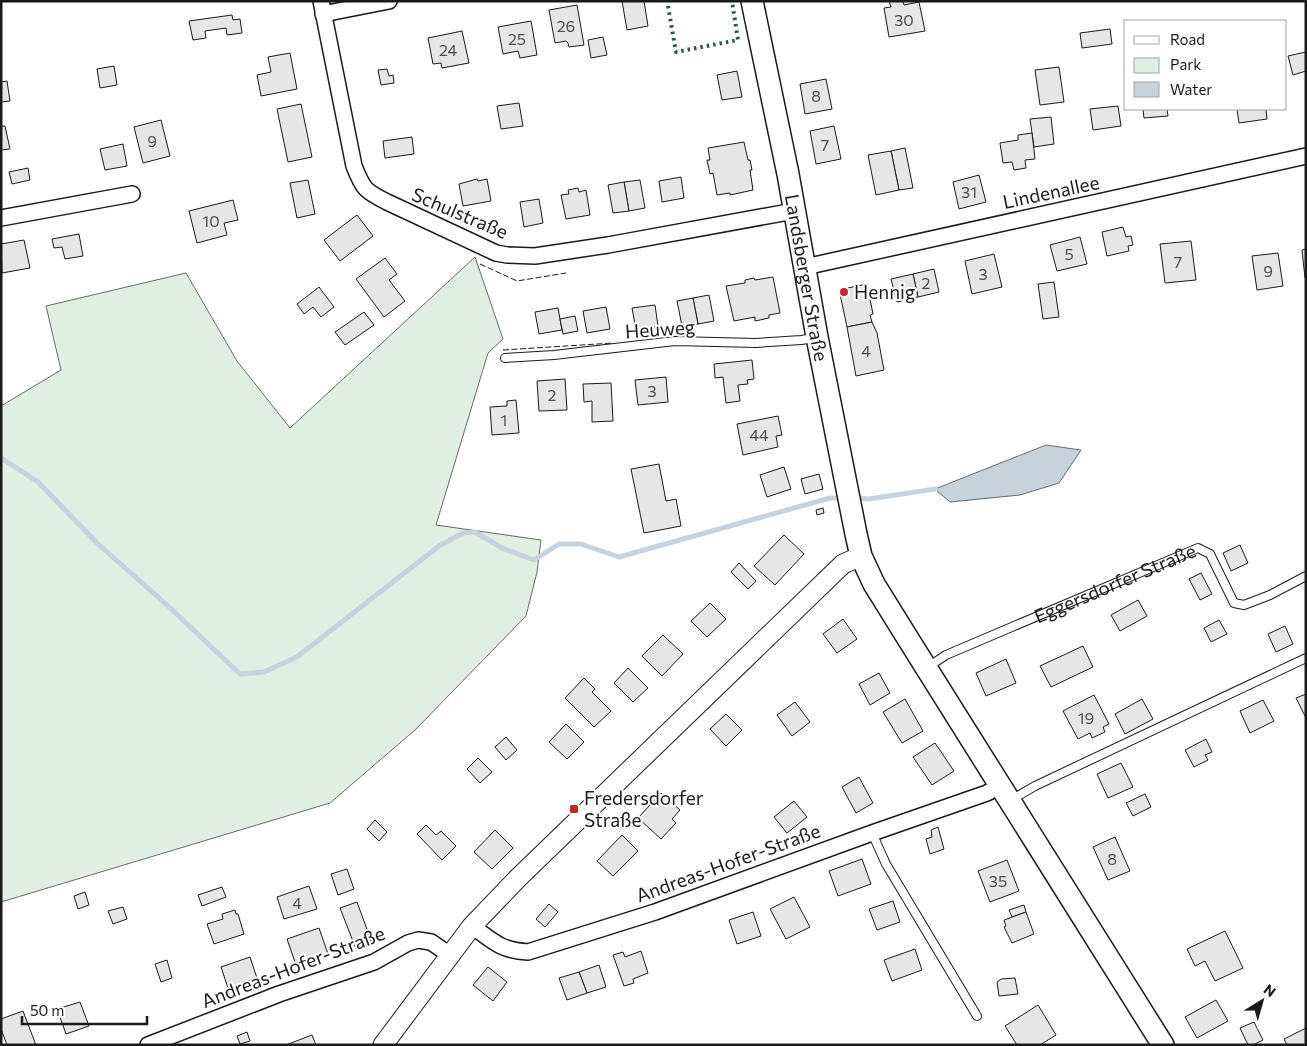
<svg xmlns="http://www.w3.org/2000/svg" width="1307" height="1046" font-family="Commissioner,sans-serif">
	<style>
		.green { fill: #e0efe3; stroke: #6a6a6a }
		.water { fill: #c6d2dc; stroke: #6a6a6a }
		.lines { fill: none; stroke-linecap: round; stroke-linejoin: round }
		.stream { stroke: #c6d2dc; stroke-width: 5 }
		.building { fill: #e6e6e6; stroke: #1a1a1a }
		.service-casing { stroke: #1a1a1a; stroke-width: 10 }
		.minor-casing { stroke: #1a1a1a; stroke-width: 18 }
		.tertiary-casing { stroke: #1a1a1a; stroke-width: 21 }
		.secondary-casing { stroke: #1a1a1a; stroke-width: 24 }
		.service { stroke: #fff; stroke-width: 8 }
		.minor { stroke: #fff; stroke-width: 15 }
		.tertiary { stroke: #fff; stroke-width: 19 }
		.secondary { stroke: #fff; stroke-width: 21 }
		.hedge { stroke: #2b5a34; stroke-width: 4; stroke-dasharray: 2.5 4; stroke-linecap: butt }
		.fence { stroke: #1a1a1a; stroke-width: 1; stroke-dasharray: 6 2.5; stroke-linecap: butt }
		.poi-dot { fill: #c62828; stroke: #fff; stroke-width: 2 }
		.labels { text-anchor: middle; stroke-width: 4; stroke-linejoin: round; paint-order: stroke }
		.number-label { font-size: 16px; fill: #4d4d4d }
		.street-label { font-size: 19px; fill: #1a1a1a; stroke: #fff }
		.poi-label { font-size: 19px; fill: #1a1a1a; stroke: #fff; text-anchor: start }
	</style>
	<rect width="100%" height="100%" fill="#fff"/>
	<!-- green -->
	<polygon class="green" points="475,257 503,339 488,353 436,525 541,540 537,572 526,616 415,730 330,803 1,902 1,406 61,370 46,306 186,273 237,361 290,428"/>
	<!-- water -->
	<polygon class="water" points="1046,445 1081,450 1059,483 1020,495 950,502 935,489"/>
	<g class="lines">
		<!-- stream -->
		<g class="stream">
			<polyline points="1,458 38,482 98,544 167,605 240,674 264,672 297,657 439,546 463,533 475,532 502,548 534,560 559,544 581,544 619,557 830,498 843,498"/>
			<polyline points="854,498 869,499 935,489"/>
		</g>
	</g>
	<!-- building -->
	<g class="building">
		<polygon points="622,1 644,1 648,26 627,30"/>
		<polygon points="889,1 903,1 904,5 919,2 925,31 889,37 884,8 891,7"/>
		<polygon points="577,5 584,45 569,47 568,43 566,41 555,43 549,10"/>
		<polygon points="232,15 233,20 240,19 242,33 227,35 226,28 205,31 206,38 193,40 189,21"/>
		<polygon points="531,21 537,55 520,58 518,51 503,54 498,27"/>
		<polygon points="1110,29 1112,44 1082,48 1080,33"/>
		<polygon points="462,31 469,63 442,68 441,63 433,64 428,38"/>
		<polygon points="603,37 607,55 591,58 588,40"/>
		<polygon points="1306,52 1306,71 1293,75 1288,56"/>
		<polygon points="290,53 297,89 261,96 257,75 271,72 268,57"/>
		<polygon points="114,66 117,85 100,88 97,69"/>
		<polygon points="1059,67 1064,102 1040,105 1035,70"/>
		<polygon points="387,69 389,76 393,75 394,83 381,85 378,70"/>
		<polygon points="737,71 742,97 722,100 717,75"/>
		<polygon points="826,79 832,109 805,114 800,84"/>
		<polygon points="7,81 10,101 1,102 1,82"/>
		<polygon points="519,103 523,126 501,129 497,106"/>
		<polygon points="301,104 312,157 288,162 277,109"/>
		<polygon points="1118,106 1121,126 1093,130 1090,109"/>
		<polygon points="1143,109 1167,109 1168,116 1144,118"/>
		<polygon points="1237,109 1266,109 1267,119 1239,123"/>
		<polygon points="1051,117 1054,144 1034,147 1030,119"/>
		<polygon points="161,120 170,156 143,163 134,127"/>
		<polygon points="1,126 5,126 10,149 1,150"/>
		<polygon points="834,126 841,159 816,164 810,131"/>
		<polygon points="1032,133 1035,159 1025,160 1026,168 1014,170 1012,162 1003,163 1000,143 1018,140 1018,135"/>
		<polygon points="412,137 414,154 385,158 383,141"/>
		<polygon points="744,142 748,160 750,160 752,170 750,170 753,190 730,195 730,193 717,195 713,173 710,174 707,160 710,160 708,148"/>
		<polygon points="123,144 127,166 105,170 100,149"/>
		<polygon points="905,148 913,188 899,190 891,151"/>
		<polygon points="891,151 899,190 876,195 868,155"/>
		<polygon points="28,168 30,180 12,184 9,172"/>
		<polygon points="979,175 986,202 959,209 953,182"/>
		<polygon points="681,177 684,198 662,202 659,181"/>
		<polygon points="477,179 478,181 487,179 491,201 463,206 459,184"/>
		<polygon points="308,180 315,214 297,218 290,183"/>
		<polygon points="640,180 645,208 629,211 624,182"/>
		<polygon points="624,182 629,211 613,213 608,185"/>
		<polygon points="578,188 579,192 586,190 590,215 566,219 561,195 569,194 568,190"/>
		<polygon points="539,199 543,223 524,227 520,202"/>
		<polygon points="233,200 238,220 224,223 227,235 197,243 189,211"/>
		<polygon points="357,215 373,236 340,261 324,240"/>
		<polygon points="1123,227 1126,237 1131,236 1133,245 1128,246 1129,251 1107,256 1102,232"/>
		<polygon points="79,234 83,256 65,259 62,247 54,248 52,239"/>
		<polygon points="1080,237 1087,264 1057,271 1050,245"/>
		<polygon points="24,240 30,268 2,273 1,244"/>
		<polygon points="1191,241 1196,280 1165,283 1160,244"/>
		<polygon points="1306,249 1306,278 1305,278 1302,250"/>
		<polygon points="1278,253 1283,286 1257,290 1252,256"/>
		<polygon points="994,254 1002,287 972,294 965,261"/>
		<polygon points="385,258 397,274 389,280 405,301 384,317 356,279"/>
		<polygon points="934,269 939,292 918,297 913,274"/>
		<polygon points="913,274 918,297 897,302 891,279"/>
		<polygon points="773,277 780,313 769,315 769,318 755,321 755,317 734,321 726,286 745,283 745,280 754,278 755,280"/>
		<polygon points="1054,282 1059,317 1043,319 1038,284"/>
		<polygon points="867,284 873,314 870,315 872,322 847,327 840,294 843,289"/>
		<polygon points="319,287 334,307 321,317 313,307 304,314 297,304"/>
		<polygon points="709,295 714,321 698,324 693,298"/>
		<polygon points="693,298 698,324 682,326 677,301"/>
		<polygon points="655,305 658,326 636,330 632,308"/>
		<polygon points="606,307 610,329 587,333 583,311"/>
		<polygon points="558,308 562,330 539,334 535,312"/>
		<polygon points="364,312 374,325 345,345 335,332"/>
		<polygon points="575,316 578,331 563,334 560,319"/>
		<polygon points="872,322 877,333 884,370 856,376 847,327"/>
		<polygon points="752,360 754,379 747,380 748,384 738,385 740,401 726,403 723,377 715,378 714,364"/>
		<polygon points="666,377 668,402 638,405 635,380"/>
		<polygon points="565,379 567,410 539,411 537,381"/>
		<polygon points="611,383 613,421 592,422 592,401 584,402 583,384"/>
		<polygon points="516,400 519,433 492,435 490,407 507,406 507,401"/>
		<polygon points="778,416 782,435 776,436 778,447 743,455 737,424"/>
		<polygon points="659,464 666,501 676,499 681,526 644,533 631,469"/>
		<polygon points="784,467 791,489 767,497 760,475"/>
		<polygon points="819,474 823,489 805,494 801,479"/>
		<polygon points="823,508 824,513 817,515 816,510"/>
		<polygon points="784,535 804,554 775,585 754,566"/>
		<polygon points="1240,545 1248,563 1231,571 1223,553"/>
		<polygon points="739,563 756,581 748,589 731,572"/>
		<polygon points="1201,573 1212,594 1200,600 1189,579"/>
		<polygon points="1138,600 1147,616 1120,631 1111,615"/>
		<polygon points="710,603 726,619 707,637 691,621"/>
		<polygon points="843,619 857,639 837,653 823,634"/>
		<polygon points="1219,620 1227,634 1211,642 1204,628"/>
		<polygon points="1285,626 1293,644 1276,652 1268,634"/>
		<polygon points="663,635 683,654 662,676 642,656"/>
		<polygon points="1083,646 1093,667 1051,687 1040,666"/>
		<polygon points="1006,659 1016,683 986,696 976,673"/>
		<polygon points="628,668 648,688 633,702 614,683"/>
		<polygon points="879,673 890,693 870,705 859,684"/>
		<polygon points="584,678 595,689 592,692 611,711 594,727 565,698"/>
		<polygon points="1306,694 1306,716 1305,716 1296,698"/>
		<polygon points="1094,695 1109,724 1103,727 1105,732 1092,738 1090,733 1078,739 1063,711"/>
		<polygon points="905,699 923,731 902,743 883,712"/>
		<polygon points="1142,699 1153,719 1125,734 1115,714"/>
		<polygon points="1263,700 1274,721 1250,733 1240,711"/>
		<polygon points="795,702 810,722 792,736 777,715"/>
		<polygon points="726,714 742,730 726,746 710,729"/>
		<polygon points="566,724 584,742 567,759 549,742"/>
		<polygon points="506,737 517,750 506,760 495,747"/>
		<polygon points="1206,739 1212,752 1205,755 1208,760 1194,767 1185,750"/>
		<polygon points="935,743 954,771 932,785 913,757"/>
		<polygon points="478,758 492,772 480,783 467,769"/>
		<polygon points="1121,763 1133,787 1108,798 1097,774"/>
		<polygon points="859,777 873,803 856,813 842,787"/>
		<polygon points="661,793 680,810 672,819 676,823 661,839 638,818"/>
		<polygon points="1145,794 1151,807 1133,816 1126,803"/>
		<polygon points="794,801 807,817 787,833 774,817"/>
		<polygon points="375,820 387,832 379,841 367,829"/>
		<polygon points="426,825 436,835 441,831 456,846 442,860 417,834"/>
		<polygon points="938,827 944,849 930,854 926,839 932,837 931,830"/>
		<polygon points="495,830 513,848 492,869 474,852"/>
		<polygon points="622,835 638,851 613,876 597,861"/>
		<polygon points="1115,837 1130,871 1108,880 1093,847"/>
		<polygon points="862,859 871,884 838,896 829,871"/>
		<polygon points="1007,860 1019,891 990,902 978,871"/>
		<polygon points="347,869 354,889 338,895 331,874"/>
		<polygon points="309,886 317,909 284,919 277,897"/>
		<polygon points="222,887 226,897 202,906 198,895"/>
		<polygon points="85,892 89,905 78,909 74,896"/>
		<polygon points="794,897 810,927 786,939 770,909"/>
		<polygon points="893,901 900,922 877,930 869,909"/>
		<polygon points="357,902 372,943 356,949 340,908"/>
		<polygon points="549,904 558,912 545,927 536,919"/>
		<polygon points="1024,905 1026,912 1012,917 1009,910"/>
		<polygon points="123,907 127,919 113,924 108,911"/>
		<polygon points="235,910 236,914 238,914 244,934 214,944 207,924 223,919 222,914"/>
		<polygon points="753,912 761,936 737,944 729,920"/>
		<polygon points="1026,912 1034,934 1012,943 1004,927 1006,926 1004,920"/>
		<polygon points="319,928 328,954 296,965 287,939"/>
		<polygon points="1225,931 1243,968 1215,981 1205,961 1195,966 1187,949"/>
		<polygon points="915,949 922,970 892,981 884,960"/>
		<polygon points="641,951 648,973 633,979 634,983 624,986 613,955 623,952 625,957"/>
		<polygon points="250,957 257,978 228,988 221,967"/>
		<polygon points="167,960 172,978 161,982 155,964"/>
		<polygon points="599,965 606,987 587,993 579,972"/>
		<polygon points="488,967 507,982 493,1001 473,985"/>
		<polygon points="579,972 587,993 567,1000 559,978"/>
		<polygon points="1015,978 1018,994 999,996 997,982 1001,979"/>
		<polygon points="1216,1000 1228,1021 1197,1038 1185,1017"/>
		<polygon points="80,1002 89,1026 66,1034 57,1009"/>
		<polygon points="1038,1005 1056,1035 1040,1045 1017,1045 1005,1026"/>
		<polygon points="23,1011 36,1045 7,1045 1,1029 1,1019"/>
		<polygon points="1254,1022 1263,1040 1253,1045 1248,1045 1240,1028"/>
		<polygon points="1306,1028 1306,1045 1287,1045 1284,1039"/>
		<polygon points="247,1032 250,1041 240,1044 237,1036"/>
		<polygon points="312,1035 316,1045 286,1045"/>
	</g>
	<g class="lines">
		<!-- service casing -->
		<g class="service-casing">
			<g id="service">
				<polyline points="505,358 554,355 675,341 756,343 801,340 815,338"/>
				<path id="s1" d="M928 667 946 655 1198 548 1210 554 1234 603 1244 605 1270 595 1306 576"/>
				<polyline points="1011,800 1035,786 1306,658"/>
				<polyline points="872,833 886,864 977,1016"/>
			</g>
		</g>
		<!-- minor casing -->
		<g class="minor-casing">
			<g id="minor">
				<path d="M321 1 354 166C363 189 365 191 387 202L496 253 507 255 535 256 608 245 794 211"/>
				<polyline points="323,14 389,1"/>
				<polyline points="1,218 132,194"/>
				<polyline points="805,267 1306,156"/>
				<path d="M472 926C494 942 500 950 528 952L655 912 872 833 987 793 1000 786"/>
				<polyline points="148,1045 279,994 374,962 408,943 418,940 431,942 450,955"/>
			</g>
		</g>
		<!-- tertiary casing -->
		<g class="tertiary-casing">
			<polyline id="tertiary" points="383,1045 472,926 518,878 843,564 861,556"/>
		</g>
		<!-- secondary casing -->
		<g class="secondary-casing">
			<g id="secondary">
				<path id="s2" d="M752 1 788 174 817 337 856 534 861 556 874 584 910 642 1163 1045"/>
			</g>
		</g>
		<!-- service -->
		<use href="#service" class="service"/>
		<!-- minor -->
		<use href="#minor" class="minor"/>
		<!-- tertiary -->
		<use href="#tertiary" class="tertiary"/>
		<!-- secondary -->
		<use href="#secondary" class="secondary"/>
		<!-- hedge -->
		<polyline class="hedge" points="668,6 676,52 738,40 732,1"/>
		<!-- fence -->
		<g class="fence">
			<polyline points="480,264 517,281 566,273"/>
			<polyline points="503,350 613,343"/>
		</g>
	</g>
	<!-- markers -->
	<g class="poi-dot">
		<circle cx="844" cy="292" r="5"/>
		<rect x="569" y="804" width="10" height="10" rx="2.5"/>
	</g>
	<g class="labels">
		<!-- number labels -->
		<g class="number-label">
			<text x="904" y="26">30</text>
			<text x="566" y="32">26</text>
			<text x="517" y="45">25</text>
			<text x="448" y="56">24</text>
			<text x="816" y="102">8</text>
			<text x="152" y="147">9</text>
			<text x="825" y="151">7</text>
			<text x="969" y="198">31</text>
			<text x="211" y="227">10</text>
			<text x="1069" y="260">5</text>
			<text x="1178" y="268">7</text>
			<text x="1268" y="277">9</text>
			<text x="983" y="280">3</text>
			<text x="926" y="289">2</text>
			<text x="866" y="357">4</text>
			<text x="652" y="397">3</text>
			<text x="552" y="401">2</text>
			<text x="504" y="426">1</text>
			<text x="759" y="441">44</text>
			<text x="1086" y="724">19</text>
			<text x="1112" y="865">8</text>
			<text x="998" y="887">35</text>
			<text x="297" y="909">4</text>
		</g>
		<!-- street labels -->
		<g class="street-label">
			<text transform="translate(1051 192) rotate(-12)" y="7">Lindenallee</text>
			<text transform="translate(460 213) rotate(23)" y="7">Schulstraße</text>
			<text dy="7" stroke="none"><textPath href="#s2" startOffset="282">Landsberger Straße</textPath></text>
			<text transform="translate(660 329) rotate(-4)" y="7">Heuweg</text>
			<text dy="7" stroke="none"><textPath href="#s1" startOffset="205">Eggersdorfer Straße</textPath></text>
			<text transform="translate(728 863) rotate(-20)" y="7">Andreas-Hofer-Straße</text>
			<text transform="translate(293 967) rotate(-21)" y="7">Andreas-Hofer-Straße</text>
		</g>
		<!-- poi labels -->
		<g class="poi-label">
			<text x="854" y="299">Hennig</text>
			<text x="584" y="805">Fredersdorfer<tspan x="584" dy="22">Straße</tspan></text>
		</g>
	</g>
	<!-- border -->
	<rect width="1307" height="1046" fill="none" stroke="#1a1a1a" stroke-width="5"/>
	<!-- legend -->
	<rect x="1124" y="20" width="162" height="90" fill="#ffffff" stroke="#a3a3a3"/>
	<rect x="1134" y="36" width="25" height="8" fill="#ffffff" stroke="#a3a3a3"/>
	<text x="1170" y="45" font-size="15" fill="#1a1a1a">Road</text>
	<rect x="1134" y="58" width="25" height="15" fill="#e0efe3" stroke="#a3a3a3"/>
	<text x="1170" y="70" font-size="15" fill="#1a1a1a">Park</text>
	<rect x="1134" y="82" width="25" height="15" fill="#c6d2dc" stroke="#a3a3a3"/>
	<text x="1170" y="95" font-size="15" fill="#1a1a1a">Water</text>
	<!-- north arrow -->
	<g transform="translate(1262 1001) rotate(37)" stroke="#ffffff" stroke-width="4" paint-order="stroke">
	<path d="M0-4L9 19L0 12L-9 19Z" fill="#1a1a1a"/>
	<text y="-8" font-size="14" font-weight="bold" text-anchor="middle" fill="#1a1a1a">N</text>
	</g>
	<!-- scale -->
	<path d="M22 1016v8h125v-8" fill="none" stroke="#1a1a1a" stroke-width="2.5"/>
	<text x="30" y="1016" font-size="15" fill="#1a1a1a" stroke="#ffffff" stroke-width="4" paint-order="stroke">50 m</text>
</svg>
